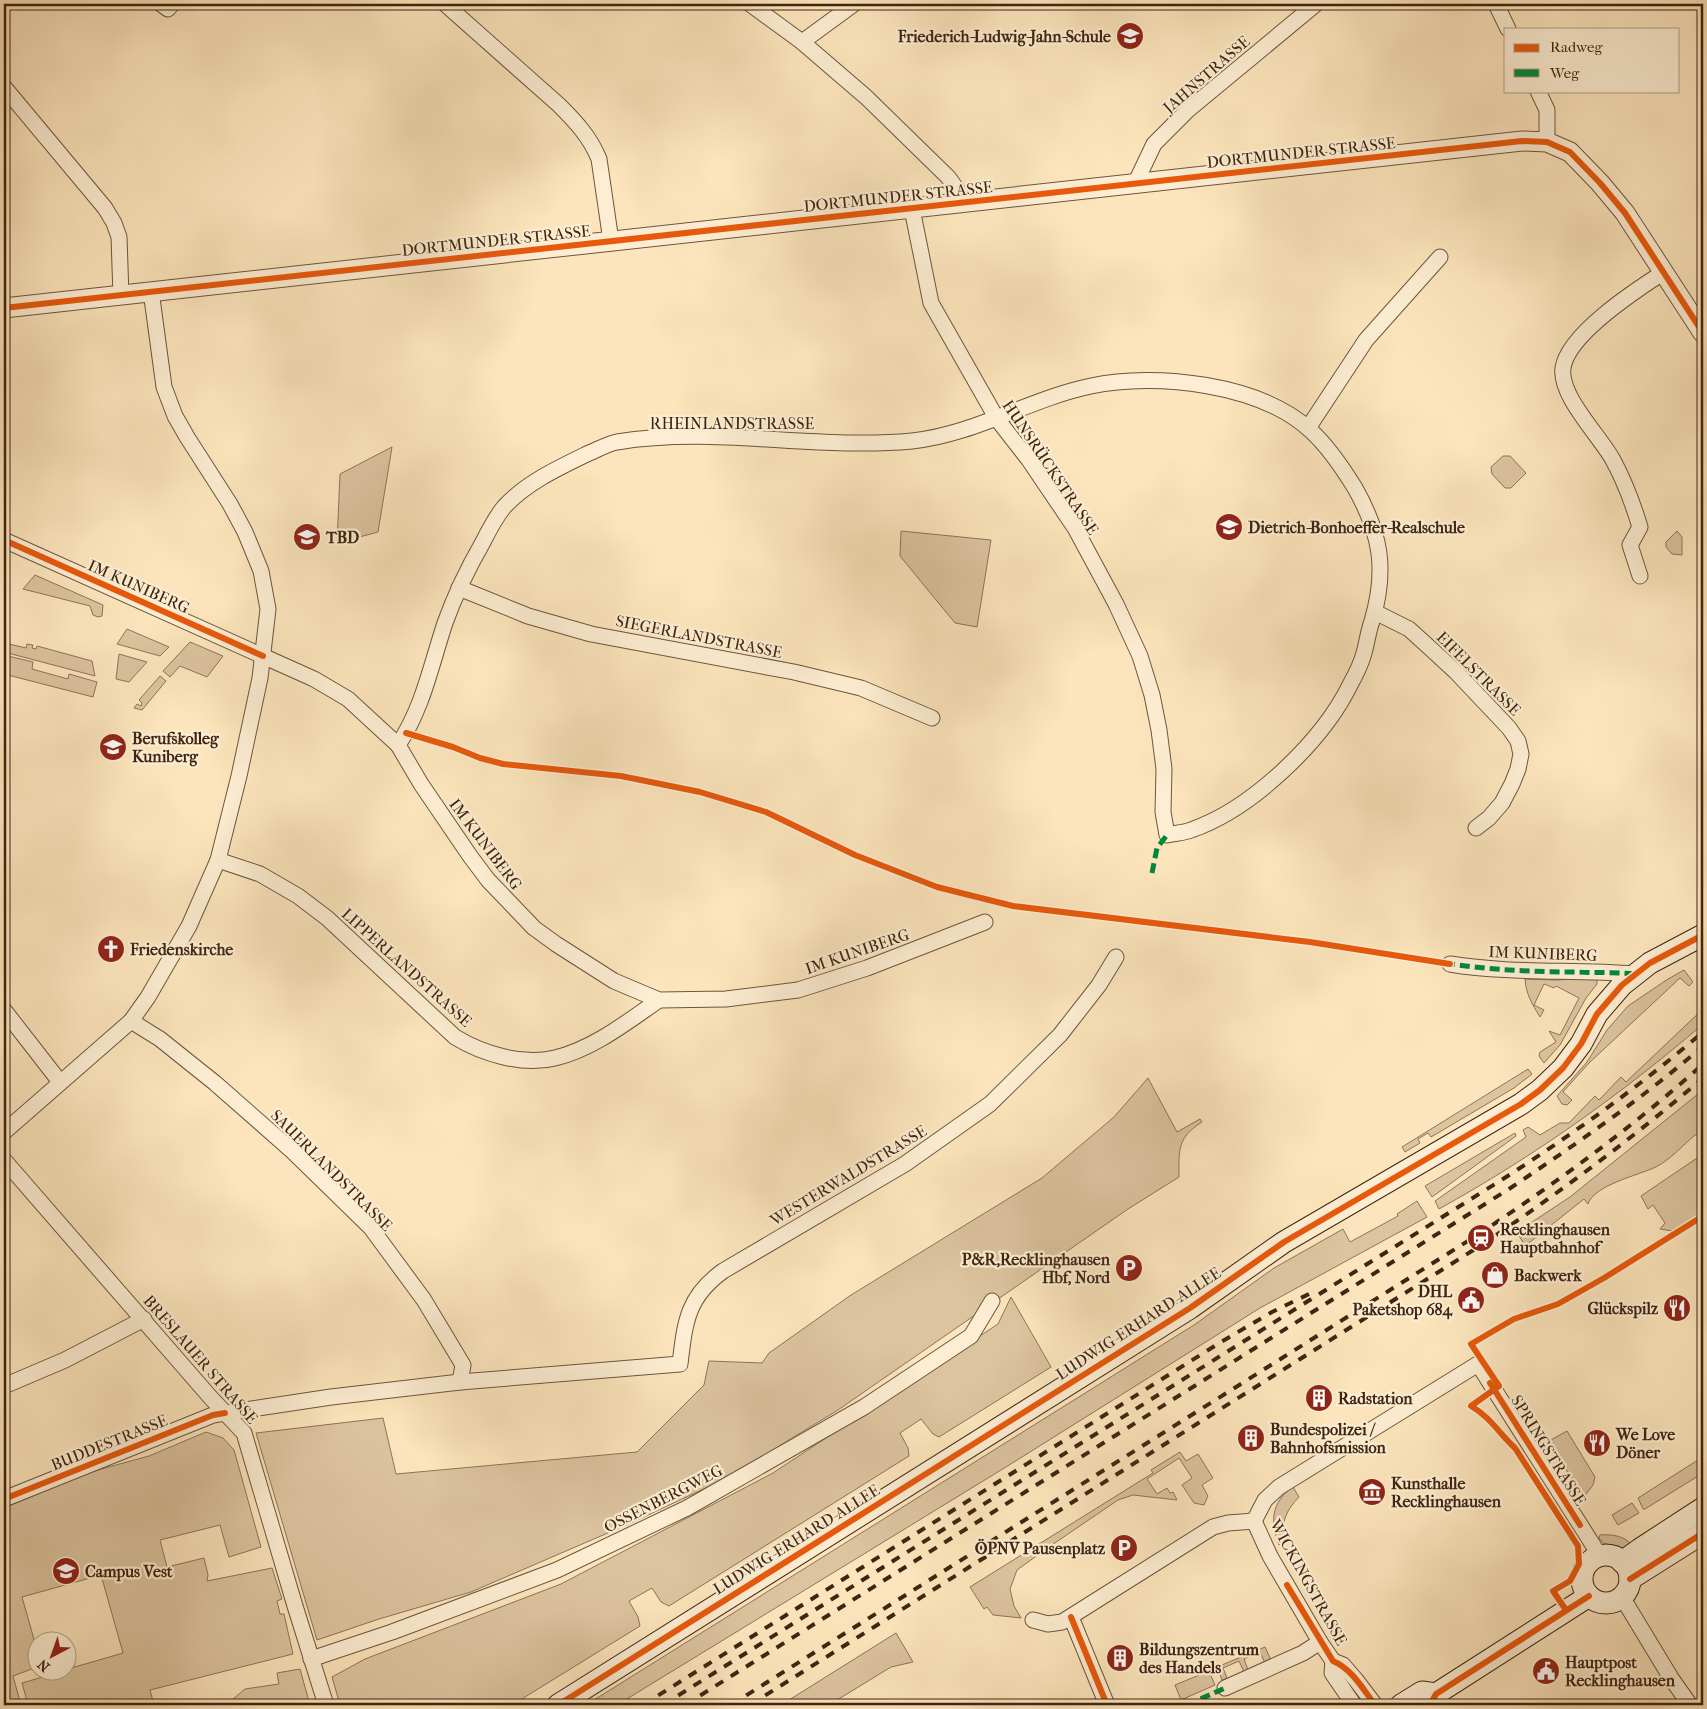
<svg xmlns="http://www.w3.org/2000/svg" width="1707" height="1709" font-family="'IM FELL French Canon',serif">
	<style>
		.green { fill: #dcc49f; stroke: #8e7458 }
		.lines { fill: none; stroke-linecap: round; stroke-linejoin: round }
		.minor-casing { stroke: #6e553c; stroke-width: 17 }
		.tertiary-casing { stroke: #6e553c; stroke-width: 21 }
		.secondary-casing { stroke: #3f2511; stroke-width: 23 }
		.minor { stroke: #fdeed3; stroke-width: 15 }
		.tertiary { stroke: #fdeed3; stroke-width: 19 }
		.secondary { stroke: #fdeed3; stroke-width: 21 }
		.rail { stroke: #3f2511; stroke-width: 4; stroke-dasharray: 9 9; stroke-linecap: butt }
		.quiet { stroke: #00873e; stroke-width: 5; stroke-dasharray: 10 5; stroke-linecap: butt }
		.cycleway-casing { stroke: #fdeed3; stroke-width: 9 }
		.cycleway { stroke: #e8590c; stroke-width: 6 }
		.labels { text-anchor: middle; stroke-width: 4.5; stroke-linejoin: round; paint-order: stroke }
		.poi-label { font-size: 16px; font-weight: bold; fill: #3f2511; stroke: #fdeed3; text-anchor: start }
		.street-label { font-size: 16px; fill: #3f2511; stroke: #fdeed3 }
	</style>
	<rect width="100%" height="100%" fill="#fce5bc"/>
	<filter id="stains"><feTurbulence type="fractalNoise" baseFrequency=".004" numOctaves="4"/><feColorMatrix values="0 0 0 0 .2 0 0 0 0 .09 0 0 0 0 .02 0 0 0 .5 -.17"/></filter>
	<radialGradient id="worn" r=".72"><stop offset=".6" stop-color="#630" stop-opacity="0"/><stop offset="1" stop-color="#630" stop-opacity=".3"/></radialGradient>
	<!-- green -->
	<g class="green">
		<polygon points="392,447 378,532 337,543 340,474"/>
		<polygon points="1503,456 1510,456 1526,473 1511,488 1505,488 1492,474 1491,467"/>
		<polygon points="901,531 991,540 977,627 955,623 900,556"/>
		<polygon points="1677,531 1682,537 1682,555 1672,554 1666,547 1666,542"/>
		<polygon points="35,575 103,605 102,616 98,617 93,615 90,606 23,589"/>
		<polygon points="127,629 169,647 160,656 117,644"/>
		<polygon points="5,637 10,639 9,644 26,648 27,644 33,645 32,648 36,649 37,646 92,661 95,676 4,652"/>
		<polygon points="190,642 223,656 207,677 180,666 170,677 163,671"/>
		<polygon points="119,654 147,662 129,682 116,679"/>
		<polygon points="4,655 33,662 32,669 68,679 69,674 97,682 93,697 4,674"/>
		<polygon points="160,676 166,681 142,710 134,708 137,704 141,706 142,703 139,700"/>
		<polygon points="1684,970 1693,982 1689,986 1680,978 1589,1063 1563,1092 1572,1100 1567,1105 1562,1104 1557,1096 1587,1062 1607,1030 1628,1006 1668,979"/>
		<path d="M1595 978H1597V984L1586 998 1560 1045 1544 1063 1539 1056 1540 1052 1556 1042 1549 1031 1560 1035 1579 998 1556 986 1554 988 1544 984 1534 1005 1544 1010 1540 1017C1532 1004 1526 994 1525 979L1556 980Z"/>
		<path d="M1703 1009V1024C1622 1094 1533 1157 1439 1209L1435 1201 1526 1137 1523 1130 1528 1127 1540 1135 1560 1123H1569L1595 1096 1599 1100 1621 1077 1626 1082Z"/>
		<polygon points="1528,1069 1532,1074 1514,1088 1431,1137 1428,1133 1418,1139 1420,1143 1405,1152 1402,1147"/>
		<path d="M1148 1078 1177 1132 1200 1119 1202 1122C1177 1138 1179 1149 1179 1177L1128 1209 838 1410 725 1479 631 1523 471 1592 379 1619 317 1640 256 1433 383 1418 396 1474 637 1452 704 1385 709 1361 762 1363 769 1353 851 1295 1042 1178 1114 1117Z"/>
		<path d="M1703 1090V1141L1698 1135H1695C1682 1146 1671 1159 1656 1167 1639 1175 1594 1185 1588 1204L1584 1199 1525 1246 1517 1232 1570 1197Z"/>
		<polygon points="1515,1133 1516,1136 1432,1197 1425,1186"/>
		<polygon points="1703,1154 1703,1205 1700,1205 1698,1215 1672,1231 1660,1229 1665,1223 1653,1205 1648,1209 1641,1196"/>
		<polygon points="1417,1201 1427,1217 1260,1308 1006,1467 617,1705 586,1705 1194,1325 1274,1268 1343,1229 1350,1242 1398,1216 1397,1214"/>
		<polygon points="1011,1297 1051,1367 939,1437 933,1434 921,1419 900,1433 908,1448 909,1456 669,1606 661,1602 652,1588 629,1601 638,1617 640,1626 512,1705 340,1705 332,1677 365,1659 561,1584 773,1473 998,1324"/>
		<polygon points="1567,1431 1595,1477 1593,1485 1583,1498 1549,1441"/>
		<polygon points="206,1432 223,1438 234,1450 261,1547 229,1557 220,1525 160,1540 167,1567 204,1558 208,1575 207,1581 272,1568 282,1599 277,1601 280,1614 284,1614 293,1654 150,1690 154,1705 28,1705 22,1683 60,1672 68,1672 68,1669 123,1653 101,1575 22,1597 37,1650 37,1667 13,1676 21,1705 4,1705 4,1508 87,1473 149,1456"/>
		<polygon points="1180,1452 1186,1461 1198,1454 1213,1478 1202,1485 1208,1496 1204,1505 1194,1503 1182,1485 1192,1478 1179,1458 1147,1479 1157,1494 1167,1488 1170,1493 1173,1492 1177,1500 1133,1495 1118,1500 1046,1549 1017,1570 1010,1589 1014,1606 1021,1618 993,1615 987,1607 984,1609 970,1587 1153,1473 1151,1470"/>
		<polygon points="1698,1460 1703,1461 1703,1473 1645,1509 1643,1509 1638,1498"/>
		<path d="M1293 1487 1299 1497C1286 1510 1281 1523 1283 1541L1279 1545C1270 1522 1271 1502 1293 1487Z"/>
		<polygon points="1632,1503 1639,1513 1618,1525 1612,1515"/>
		<path d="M1600 1535C1612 1534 1626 1536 1632 1546 1618 1551 1609 1550 1599 1538Z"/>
		<polygon points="896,1633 913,1662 891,1667 829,1705 781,1705"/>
		<polygon points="1265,1647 1271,1660 1265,1663 1260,1652 1244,1659 1248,1670 1244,1672 1239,1661 1223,1668 1227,1678 1222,1680 1217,1667"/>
		<polygon points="300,1669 310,1705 226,1705 245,1689 279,1684 277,1673"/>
		<polygon points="1209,1671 1215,1685 1181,1700 1175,1685"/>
	</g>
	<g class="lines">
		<!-- minor casing -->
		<g class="minor-casing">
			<g id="minor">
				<polyline points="161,4 168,9 172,4"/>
				<path d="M445 4 559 105C576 122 590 137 599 159L611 241"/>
				<polyline points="750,4 802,42 866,97 948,177 966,202"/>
				<polyline points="1496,4 1508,29"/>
				<polyline points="802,42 854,4"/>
				<polyline points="4,87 105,208 114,223 119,237 121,296"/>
				<polyline points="1538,91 1547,110 1547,142"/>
				<polyline points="1135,184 1154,144 1188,110 1316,4"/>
				<polyline points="1308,428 1366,340 1440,257"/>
				<polyline points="4,540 314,679 348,699 398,745 421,784 470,856 488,880 534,928 556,944 614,981 659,1000 726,999 798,990 867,968 985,922"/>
				<path d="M1640 576 1630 545 1640 527C1633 504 1625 482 1613 460 1600 436 1559 396 1563 368 1568 334 1636 290 1664 272"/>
				<polyline points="459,588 528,616 591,634 794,672 861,688 932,718"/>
				<polyline points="1375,612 1409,629 1430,648 1456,672 1509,728 1518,741 1521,754 1518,769 1512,784 1502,803 1489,818 1476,828"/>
				<path d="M398 745C423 708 431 665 445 623 455 595 468 568 483 542 489 530 496 517 504 507 526 483 558 468 587 454 597 450 607 444 617 442 715 426 814 450 912 441 976 434 1029 399 1091 386 1156 372 1260 384 1310 430 1328 446 1342 467 1355 488 1381 534 1387 570 1372 621 1368 632 1367 643 1364 653 1361 664 1356 674 1351 683 1323 741 1252 809 1191 830 1184 833 1175 833 1167 835L1163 812 1164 769 1159 730 1152 695 1140 656 1116 604 1075 528 1029 460 997 419 931 303 912 209"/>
				<path d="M218 860 260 874 298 896 327 918 455 1037C483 1054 523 1066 555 1058 593 1049 627 1022 659 1000"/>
				<path d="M1450 964C1511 974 1573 969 1635 974"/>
				<polyline points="4,1010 60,1082"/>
				<polyline points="131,1021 160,1039 215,1083 290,1149 371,1228 424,1300 463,1365 460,1382"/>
				<polyline points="4,1132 131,1021 148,997 189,926 218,860 239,776 260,678 268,609 261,571 245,532 230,504 187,437 175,416 164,387 151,291"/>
				<polyline points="4,1160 211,1398 244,1433 295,1606 326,1705"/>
				<polyline points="4,1386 65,1360 144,1319"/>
				<path d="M4 1499 213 1415 225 1413 331 1397 460 1382 680 1364C685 1322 687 1297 723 1271L905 1164 990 1104 1060 1035 1099 985 1116 957"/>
				<polyline points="1254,1521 1265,1500 1279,1487 1478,1364 1600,1556"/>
				<polyline points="1254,1521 1270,1556 1320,1642 1333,1661 1343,1665 1356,1680 1375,1705"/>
				<polyline points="1622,1597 1671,1678 1690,1705"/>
				<polyline points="1071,1617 1107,1705"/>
				<polyline points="1033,1620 1048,1624 1062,1622 1213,1527 1228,1523 1254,1521"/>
				<polyline points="311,1659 392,1632 557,1570 687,1508 864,1407 971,1336 992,1301"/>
				<polyline points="1333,1661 1332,1673 1354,1705"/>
				<polyline points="1225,1688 1303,1653 1320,1642"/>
			</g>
		</g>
		<!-- tertiary casing -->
		<g class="tertiary-casing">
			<polyline id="tertiary" points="4,308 1522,141 1547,142 1570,152 1600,183 1625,213 1703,333"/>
		</g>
		<!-- secondary casing -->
		<g class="secondary-casing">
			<g id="secondary">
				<circle cx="1606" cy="1579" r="24"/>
				<polyline points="1622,1562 1640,1549 1703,1508"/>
				<polyline points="1630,1579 1703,1533"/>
				<polyline points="558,1705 1190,1308 1284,1242 1521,1104 1540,1090 1563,1068 1581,1044 1597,1014 1622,985 1650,963 1703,935"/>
				<polyline points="1401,1705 1422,1692 1436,1694"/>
				<polyline points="1430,1705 1436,1694 1589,1596"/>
			</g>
		</g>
		<!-- minor -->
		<use href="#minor" class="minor"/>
		<!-- tertiary -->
		<use href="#tertiary" class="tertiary"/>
		<!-- secondary -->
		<use href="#secondary" class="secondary"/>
		<!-- rail -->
		<g class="rail">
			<polyline points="643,1705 1221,1342 1272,1312 1309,1294"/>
			<path d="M663 1705 1503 1179C1573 1134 1640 1086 1703 1032"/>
			<path d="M685 1705 1509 1189C1576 1144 1642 1099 1703 1046"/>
			<path d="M731 1705 1479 1234C1557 1182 1633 1127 1703 1064"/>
			<path d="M750 1705 1483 1244C1559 1193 1633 1138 1703 1078"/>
		</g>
		<!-- quiet -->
		<g class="quiet">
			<polyline points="1152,873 1157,848 1167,835"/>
			<path d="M1445 963C1489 970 1533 972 1577 972 1596 973 1615 972 1635 974"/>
			<polyline points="1187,1705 1225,1688"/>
		</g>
		<!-- cycleway casing -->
		<g class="cycleway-casing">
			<g id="cycleway">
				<polyline points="4,308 1522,141 1547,142 1570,152 1600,183 1625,213 1703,333"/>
				<polyline points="4,540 263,656"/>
				<polyline points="406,733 453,747 480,758 503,764 621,776 700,792 766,812 855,855 937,887 1013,906 1310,942 1450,964"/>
				<polyline points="1490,1383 1580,1525"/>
				<polyline points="4,1499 213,1415 225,1413"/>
				<polyline points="1630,1579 1703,1533"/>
				<path d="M1287 1585 1333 1661C1352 1669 1363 1689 1375 1705"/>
				<path d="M1566 1610 1553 1591 1570 1581 1579 1564 1578 1546 1515 1448C1500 1434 1489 1416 1471 1406L1499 1386 1471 1344 1514 1319 1558 1304 1604 1278 1703 1216"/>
				<polyline points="1071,1617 1107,1705"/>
				<polyline points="558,1705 1190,1308 1284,1242 1521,1104 1540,1090 1563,1068 1581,1044 1597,1014 1622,985 1650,963 1703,935"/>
				<polyline points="1430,1705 1436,1694 1589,1596"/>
			</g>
		</g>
		<!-- cycleway -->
		<use href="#cycleway" class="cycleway"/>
	</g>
	<!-- icons -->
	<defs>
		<g id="school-disc" transform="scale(1.4375)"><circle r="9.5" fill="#8f2418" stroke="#fdeed3"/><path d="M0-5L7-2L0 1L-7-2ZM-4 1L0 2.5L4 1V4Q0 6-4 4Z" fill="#fff"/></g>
		<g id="church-disc" transform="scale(1.4375)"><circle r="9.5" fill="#8f2418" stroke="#fdeed3"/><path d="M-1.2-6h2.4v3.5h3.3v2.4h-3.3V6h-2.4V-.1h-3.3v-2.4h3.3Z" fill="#fff"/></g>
		<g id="station-disc" transform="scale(1.4375)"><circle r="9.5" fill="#8f2418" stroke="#fdeed3"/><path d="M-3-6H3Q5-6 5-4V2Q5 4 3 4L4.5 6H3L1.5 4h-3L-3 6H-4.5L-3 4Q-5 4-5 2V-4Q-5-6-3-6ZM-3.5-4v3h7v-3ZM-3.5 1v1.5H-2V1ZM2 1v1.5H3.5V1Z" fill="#fff"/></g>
		<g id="parking-disc" transform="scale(1.4375)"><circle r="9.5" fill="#8f2418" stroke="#fdeed3"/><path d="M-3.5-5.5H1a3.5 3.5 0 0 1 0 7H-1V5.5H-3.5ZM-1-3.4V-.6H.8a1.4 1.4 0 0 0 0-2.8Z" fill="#fff"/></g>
		<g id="shop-disc" transform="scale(1.4375)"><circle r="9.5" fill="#8f2418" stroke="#fdeed3"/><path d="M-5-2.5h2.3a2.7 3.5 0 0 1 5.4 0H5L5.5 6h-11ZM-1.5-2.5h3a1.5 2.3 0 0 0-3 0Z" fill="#fff"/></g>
		<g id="civic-disc" transform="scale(1.4375)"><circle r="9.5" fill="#8f2418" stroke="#fdeed3"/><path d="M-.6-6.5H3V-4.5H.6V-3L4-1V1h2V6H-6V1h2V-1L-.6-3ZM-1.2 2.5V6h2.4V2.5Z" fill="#fff"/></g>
		<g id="restaurant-disc" transform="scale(1.4375)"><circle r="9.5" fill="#8f2418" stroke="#fdeed3"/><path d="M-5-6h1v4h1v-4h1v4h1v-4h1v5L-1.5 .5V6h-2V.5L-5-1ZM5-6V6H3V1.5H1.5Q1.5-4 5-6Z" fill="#fff"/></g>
		<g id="building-disc" transform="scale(1.4375)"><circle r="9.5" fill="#8f2418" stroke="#fdeed3"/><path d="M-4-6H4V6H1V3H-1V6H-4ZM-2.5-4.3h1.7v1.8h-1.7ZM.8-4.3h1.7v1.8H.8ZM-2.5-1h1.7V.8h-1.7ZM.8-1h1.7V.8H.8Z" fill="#fff"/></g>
		<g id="museum-disc" transform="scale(1.4375)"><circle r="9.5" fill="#8f2418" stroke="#fdeed3"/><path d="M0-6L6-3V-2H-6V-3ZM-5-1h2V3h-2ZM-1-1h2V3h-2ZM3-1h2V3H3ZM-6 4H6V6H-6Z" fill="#fff"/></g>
	</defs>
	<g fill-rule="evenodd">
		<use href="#school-disc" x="1130" y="36"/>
		<use href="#school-disc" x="1229" y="527"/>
		<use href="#school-disc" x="307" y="537"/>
		<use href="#school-disc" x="113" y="747"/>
		<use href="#church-disc" x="111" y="949"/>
		<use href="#station-disc" x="1481" y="1238"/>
		<use href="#parking-disc" x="1129" y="1268"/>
		<use href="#shop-disc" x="1495" y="1275"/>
		<use href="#civic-disc" x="1471" y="1300"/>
		<use href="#restaurant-disc" x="1677" y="1308"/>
		<use href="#building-disc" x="1319" y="1398"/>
		<use href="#building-disc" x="1251" y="1438"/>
		<use href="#restaurant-disc" x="1597" y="1443"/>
		<use href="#museum-disc" x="1372" y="1492"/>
		<use href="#parking-disc" x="1124" y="1548"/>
		<use href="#school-disc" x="66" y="1571"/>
		<use href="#building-disc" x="1120" y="1658"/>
		<use href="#civic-disc" x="1546" y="1671"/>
	</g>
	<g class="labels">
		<!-- poi labels -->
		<g class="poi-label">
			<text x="1111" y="42" text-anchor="end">Friederich-Ludwig-Jahn-Schule</text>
			<text x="1248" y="533">Dietrich-Bonhoeffer-Realschule</text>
			<text x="326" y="543">TBD</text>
			<text x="132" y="744">Berufskolleg<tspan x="132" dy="18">Kuniberg</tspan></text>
			<text x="130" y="955">Friedenskirche</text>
			<text x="1500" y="1235">Recklinghausen<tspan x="1500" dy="18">Hauptbahnhof</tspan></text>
			<text x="1110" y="1265" text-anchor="end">P&amp;R,Recklinghausen<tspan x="1110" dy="18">Hbf, Nord</tspan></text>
			<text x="1514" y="1281">Backwerk</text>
			<text x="1452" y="1297" text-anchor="end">DHL<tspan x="1452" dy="18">Paketshop 684</tspan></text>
			<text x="1658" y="1314" text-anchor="end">Glückspilz</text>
			<text x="1338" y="1404">Radstation</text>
			<text x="1270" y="1435">Bundespolizei /<tspan x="1270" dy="18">Bahnhofsmission</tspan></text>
			<text x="1616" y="1440">We Love<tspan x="1616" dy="18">Döner</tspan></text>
			<text x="1391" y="1489">Kunsthalle<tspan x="1391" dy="18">Recklinghausen</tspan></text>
			<text x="1105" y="1554" text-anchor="end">ÖPNV Pausenplatz</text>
			<text x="85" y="1577">Campus Vest</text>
			<text x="1139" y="1655">Bildungszentrum<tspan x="1139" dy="18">des Handels</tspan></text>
			<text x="1565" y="1668">Hauptpost<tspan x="1565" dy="18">Recklinghausen</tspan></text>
		</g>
		<!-- street labels -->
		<g class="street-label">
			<text transform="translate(1206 74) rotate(-41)" y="6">JAHNSTRASSE</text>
			<text transform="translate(1301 152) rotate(-6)" y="6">DORTMUNDER STRASSE</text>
			<text transform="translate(898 196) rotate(-6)" y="6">DORTMUNDER STRASSE</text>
			<text transform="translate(496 240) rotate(-6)" y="6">DORTMUNDER STRASSE</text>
			<text x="732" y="429">RHEINLANDSTRASSE</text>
			<text transform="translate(1051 467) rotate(56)" y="6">HUNSRÜCKSTRASSE</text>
			<text transform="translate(139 586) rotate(24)" y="6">IM KUNIBERG</text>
			<text transform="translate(699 636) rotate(11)" y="6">SIEGERLANDSTRASSE</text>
			<text transform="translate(1479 673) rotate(45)" y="6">EIFELSTRASSE</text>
			<text transform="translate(486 844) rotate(53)" y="6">IM KUNIBERG</text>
			<text transform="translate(857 951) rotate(-19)" y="6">IM KUNIBERG</text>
			<text transform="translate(1543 953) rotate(2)" y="6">IM KUNIBERG</text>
			<text transform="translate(407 967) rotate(42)" y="6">LIPPERLANDSTRASSE</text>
			<text transform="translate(332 1170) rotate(45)" y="6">SAUERLANDSTRASSE</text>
			<text transform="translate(848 1175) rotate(-31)" y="6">WESTERWALDSTRASSE</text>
			<text transform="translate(1138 1323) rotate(-33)" y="6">LUDWIG-ERHARD-ALLEE</text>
			<text transform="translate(201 1359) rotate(49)" y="6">BRESLAUER STRASSE</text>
			<text transform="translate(109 1442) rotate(-22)" y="6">BUDDESTRASSE</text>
			<text transform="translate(1549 1450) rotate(58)" y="6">SPRINGSTRASSE</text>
			<text transform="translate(663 1498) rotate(-27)" y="6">OSSENBERGWEG</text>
			<text transform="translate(796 1539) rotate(-32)" y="6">LUDWIG-ERHARD-ALLEE</text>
			<text transform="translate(1309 1582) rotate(61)" y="6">WICKINGSTRASSE</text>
		</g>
	</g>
	<!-- margin -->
	<rect width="1707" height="1709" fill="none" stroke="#fce5bc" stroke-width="20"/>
	<rect x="5" y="5" width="1697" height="1699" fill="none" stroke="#3f2511" stroke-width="2.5"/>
	<rect x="10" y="10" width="1687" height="1689" fill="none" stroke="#3f2511"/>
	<!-- legend -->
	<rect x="1504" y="28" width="175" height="65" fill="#fdeed3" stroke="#b19e85"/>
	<rect x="1514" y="44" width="25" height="8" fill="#e8590c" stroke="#b19e85"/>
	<text x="1550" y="52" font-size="15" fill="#3f2511">Radweg</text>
	<rect x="1514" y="69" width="25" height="8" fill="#00873e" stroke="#b19e85"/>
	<text x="1550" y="78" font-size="15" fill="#3f2511">Weg</text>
	<!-- north arrow -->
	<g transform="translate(52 1656) rotate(221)"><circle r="24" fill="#fdeed3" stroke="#b19e85"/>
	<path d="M0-4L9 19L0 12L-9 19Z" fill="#8f2418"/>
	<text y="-8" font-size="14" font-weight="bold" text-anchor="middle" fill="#3f2511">N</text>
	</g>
	<rect width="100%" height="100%" filter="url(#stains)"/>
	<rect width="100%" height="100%" fill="url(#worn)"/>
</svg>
